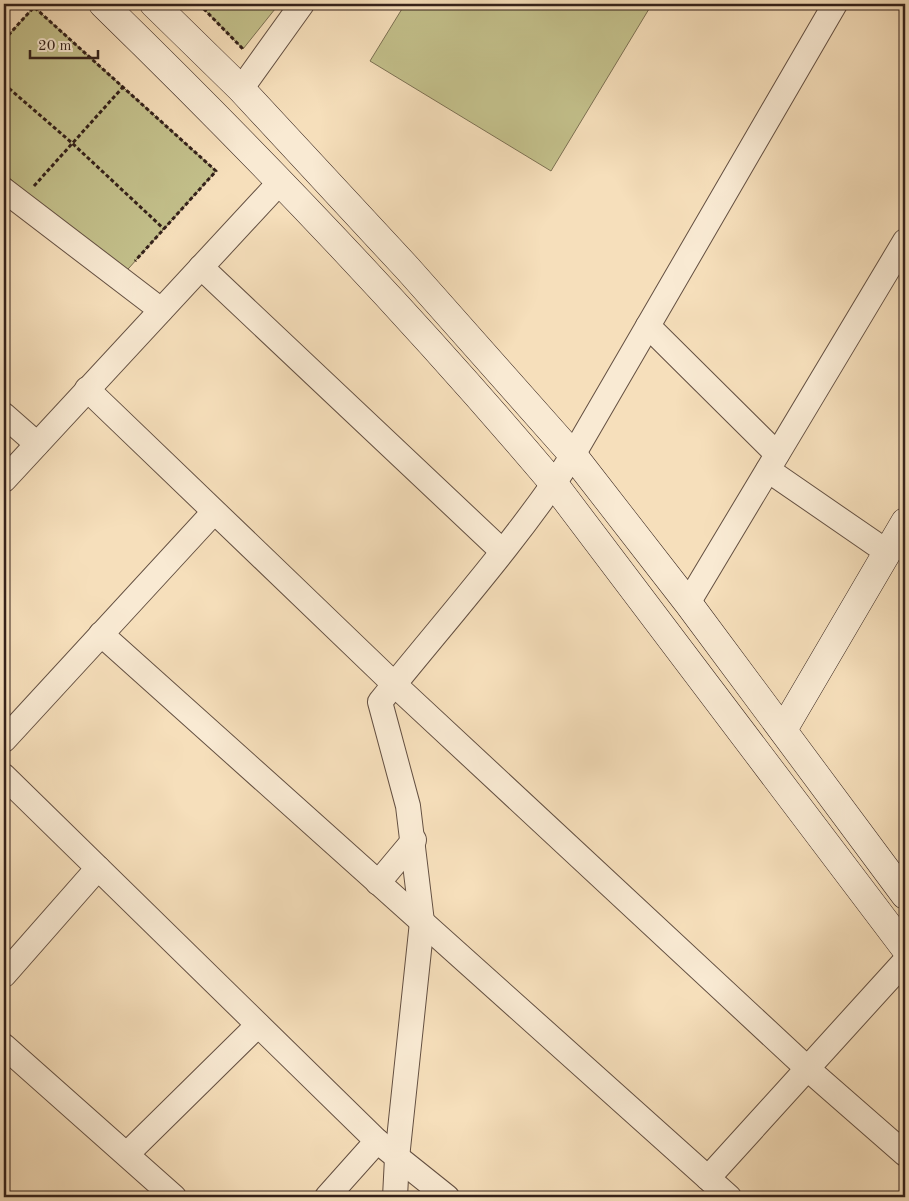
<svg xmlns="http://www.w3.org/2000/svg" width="909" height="1201" font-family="'Old Standard TT',serif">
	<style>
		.green { fill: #c3c08b; stroke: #7c7052 }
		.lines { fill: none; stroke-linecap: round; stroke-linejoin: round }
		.street-casing { stroke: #645042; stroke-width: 26 }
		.secondary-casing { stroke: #34211a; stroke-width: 29 }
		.path { stroke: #34211a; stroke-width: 3; stroke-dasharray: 4 2.5; stroke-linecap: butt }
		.street { stroke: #f9ead3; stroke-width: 24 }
		.secondary { stroke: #f9ead3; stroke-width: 28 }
	</style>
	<rect width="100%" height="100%" fill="#f6dfbb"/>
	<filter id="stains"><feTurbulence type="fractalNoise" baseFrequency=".004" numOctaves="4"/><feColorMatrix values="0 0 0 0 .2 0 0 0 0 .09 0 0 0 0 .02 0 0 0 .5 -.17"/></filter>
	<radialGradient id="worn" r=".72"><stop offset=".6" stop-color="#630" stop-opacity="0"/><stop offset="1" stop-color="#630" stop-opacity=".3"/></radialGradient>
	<!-- green -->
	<g class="green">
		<polygon points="199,4 279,4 243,49"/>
		<polygon points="405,4 652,4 551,171 370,61"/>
		<polygon points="34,7 216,171 120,278 4,173 4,40"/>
	</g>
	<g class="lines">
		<!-- street casing -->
		<g class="street-casing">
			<g id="street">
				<polyline points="241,89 302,4"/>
				<polyline points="4,190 161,310"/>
				<polyline points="201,267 502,551"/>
				<polyline points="648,326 777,454"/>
				<polyline points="87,389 394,684 809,1070 905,1154"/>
				<polyline points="4,415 37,444"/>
				<polyline points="768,470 887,552"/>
				<polyline points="4,480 280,182"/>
				<polyline points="688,603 905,241"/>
				<polyline points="101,634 729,1197"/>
				<polyline points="4,740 213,513"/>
				<polyline points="4,776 377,1141 447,1197"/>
				<polyline points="378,883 414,840"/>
				<polyline points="4,975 98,868"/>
				<polyline points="4,1046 174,1197"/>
				<polyline points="127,1154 258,1025"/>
				<polyline points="708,1178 905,961"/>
				<polyline points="327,1197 377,1141"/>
				<path d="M395 1197 397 1158 422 922 408 806 380 702C445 621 516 542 573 455L835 4"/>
			</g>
		</g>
		<!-- secondary casing -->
		<g class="secondary-casing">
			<g id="secondary">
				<path d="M103 4C260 157 412 316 554 484L905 948"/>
				<polyline points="154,4 241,89 408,269 573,455 688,603 905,895"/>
				<polyline points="783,730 905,522"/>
			</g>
		</g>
		<!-- path -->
		<g class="path">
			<polyline points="199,4 243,49"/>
			<polyline points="4,40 34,7 216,171 135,261"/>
			<polyline points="4,84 72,143 164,229"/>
			<polyline points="34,186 123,87"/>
		</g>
		<!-- street -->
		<use href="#street" class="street"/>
		<!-- secondary -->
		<use href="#secondary" class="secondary"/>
	</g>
	<!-- margin -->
	<rect width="909" height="1201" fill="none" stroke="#f6dfbb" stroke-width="20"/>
	<rect x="5" y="5" width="899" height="1191" fill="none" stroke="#34211a" stroke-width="2.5"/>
	<rect x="10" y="10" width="889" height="1181" fill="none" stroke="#34211a"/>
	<!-- scale -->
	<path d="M30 50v8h68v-8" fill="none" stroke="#34211a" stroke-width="2.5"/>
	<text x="38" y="50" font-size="15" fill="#34211a" stroke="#f9ead3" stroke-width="4" paint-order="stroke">20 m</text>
	<rect width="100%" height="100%" filter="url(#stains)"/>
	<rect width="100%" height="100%" fill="url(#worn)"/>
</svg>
